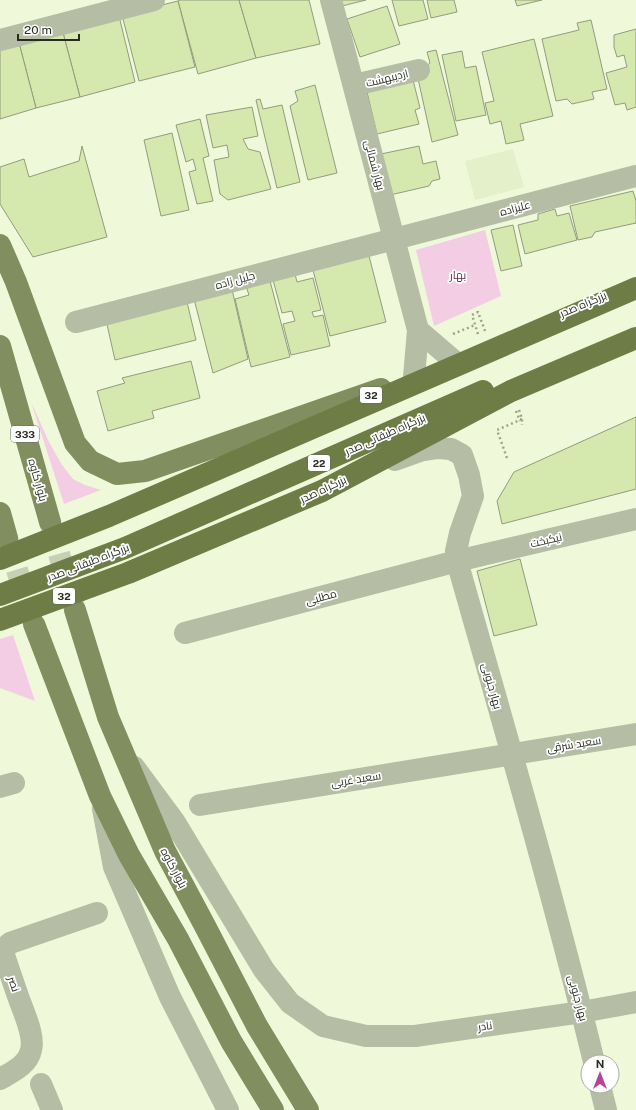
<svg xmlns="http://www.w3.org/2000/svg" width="636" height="1110" font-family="'Public Sans',Cairo,sans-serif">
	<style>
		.built { fill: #e3f0c9 }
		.green { fill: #f2cde3 }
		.building { fill: #d5e8ad; stroke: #929c7e }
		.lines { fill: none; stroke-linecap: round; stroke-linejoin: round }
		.major-tunnel { stroke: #c7d0b4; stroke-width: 22; stroke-dasharray: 22 11; stroke-linecap: butt }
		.path { stroke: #9da48c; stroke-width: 2.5; stroke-dasharray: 2 3; stroke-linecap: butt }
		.minor { stroke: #b5bda4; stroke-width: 22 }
		.major { stroke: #808e60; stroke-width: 22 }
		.highway { stroke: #6e7d46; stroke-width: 22 }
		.labels { text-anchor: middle; stroke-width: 3.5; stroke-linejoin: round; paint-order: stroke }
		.shield { fill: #fff; stroke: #686b63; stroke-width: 1 }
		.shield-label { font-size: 10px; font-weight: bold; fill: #282c20 }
		.street-label { font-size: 11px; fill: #282c20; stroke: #fff }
		.park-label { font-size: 11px; fill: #601f4c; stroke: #fff }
	</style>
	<rect width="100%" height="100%" fill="#eff9d9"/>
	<!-- built -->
	<polygon class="built" points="513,149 524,187 475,200 465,161"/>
	<!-- green -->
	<g class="green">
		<polygon points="485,230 501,296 434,326 416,250"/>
		<polygon points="31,402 49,442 62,465 73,479 85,485 101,490 64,504"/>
		<polygon points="13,635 35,701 0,688 0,639"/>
	</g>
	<!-- building -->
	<g class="building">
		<polygon points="180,0 239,0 256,58 198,74 178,1"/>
		<polygon points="239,0 309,0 320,44 256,58"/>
		<polygon points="336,0 366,0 338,7"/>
		<polygon points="392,0 423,0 428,19 399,26"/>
		<polygon points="427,0 454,0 457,12 431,18"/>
		<polygon points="515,0 542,0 517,6"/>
		<polygon points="178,1 195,67 139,81 122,15"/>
		<polygon points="387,6 400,44 360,57 347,19"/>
		<polygon points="119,16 135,82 80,97 62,29"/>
		<polygon points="591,20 607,89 592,92 594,99 572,104 567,99 556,101 542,39 579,30 577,23"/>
		<polygon points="62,29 80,97 36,108 18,39"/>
		<polygon points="636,29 636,107 627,110 625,103 615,105 606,73 627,67 624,55 617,57 614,47 614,35"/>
		<polygon points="18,39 36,108 0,119 0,44"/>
		<polygon points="534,39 553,116 520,124 524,140 506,144 501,121 490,124 485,103 494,101 482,52"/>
		<polygon points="436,50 458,135 432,142 417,74 430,63 427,52"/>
		<polygon points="462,51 465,68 476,66 486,115 456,121 442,55"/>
		<polygon points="412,76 420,108 415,110 419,124 377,134 366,88"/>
		<polygon points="315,85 337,173 308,180 290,106 298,101 295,91"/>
		<polygon points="260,99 263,109 282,105 300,182 277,188 256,100"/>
		<polygon points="252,107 258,136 243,139 248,149 260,152 271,189 228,200 220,194 214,160 229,157 227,145 213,148 206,115"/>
		<polygon points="200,119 209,156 203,158 213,201 197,204 189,172 196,170 193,159 186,162 176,125"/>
		<polygon points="172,133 189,210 161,216 144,140"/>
		<polygon points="82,146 107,237 33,257 0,204 0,167 24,159 29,177 79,161"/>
		<polygon points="419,146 423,164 436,161 440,179 432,181 429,186 390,195 381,154"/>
		<polygon points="633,191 636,201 636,223 595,232 592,237 578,240 570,206"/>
		<polygon points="555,209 557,216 569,213 577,240 525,254 518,225 538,220 538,214"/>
		<polygon points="513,225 522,266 501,271 491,230"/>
		<polygon points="369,256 386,322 330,336 313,270"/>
		<polygon points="295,274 297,282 313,278 321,310 312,312 314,317 323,315 330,346 291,355 283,324 295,321 292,311 282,313 273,280"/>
		<polygon points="270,281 290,357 251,367 235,299 249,295 246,286"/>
		<polygon points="231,285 248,359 213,373 193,295"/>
		<polygon points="187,302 196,340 115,360 106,320"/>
		<polygon points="191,361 200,398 152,411 154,418 108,431 97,391 125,383 122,378"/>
		<polygon points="636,417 636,489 502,524 497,501 514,472"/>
		<polygon points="520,559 537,625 494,636 477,571"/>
	</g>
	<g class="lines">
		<!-- major-tunnel -->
		<g class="major-tunnel">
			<polyline points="50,522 75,610"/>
			<polyline points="7,538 28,605"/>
		</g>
		<!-- path -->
		<g class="path">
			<polyline points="453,334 475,325"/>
			<polyline points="478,334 472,315 478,312 485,331"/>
			<polyline points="519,410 522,419 522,425"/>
			<polyline points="516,411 520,421"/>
			<polyline points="507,458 497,430 522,419"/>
		</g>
		<!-- minor -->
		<g class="minor">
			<polyline points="331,0 418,330 414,377"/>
			<polyline points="0,40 154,0"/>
			<polyline points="354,85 419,70"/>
			<polyline points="76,322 636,176"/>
			<polyline points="418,330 453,360"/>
			<path d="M395 460 423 450 437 448 451 449 462 455 469 475 473 496 460 533 456 551 457 561C504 727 553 894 594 1062"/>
			<polyline points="185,633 457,561 636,519"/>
			<polyline points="134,767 174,821 264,970 290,1003 323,1026 366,1036 415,1036 582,1012 636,1002"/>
			<polyline points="0,787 14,783"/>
			<polyline points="200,805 636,734"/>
			<polyline points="103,809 114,867 170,997 228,1110"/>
			<path d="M0 1079C12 1072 28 1065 31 1050 35 1036 24 1013 19 999 14 985 9 970 4 955 4 949 6 946 10 943L97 913"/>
			<polyline points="41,1084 52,1110"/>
			<polyline points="600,1086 606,1110"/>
		</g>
		<!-- major -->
		<g class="major">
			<polyline points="0,245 16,282 75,443 90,461 117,474 145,471 381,389"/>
			<polyline points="0,346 50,522"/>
			<polyline points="0,513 7,538"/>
			<polyline points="75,610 108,717 165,851 205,926 257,1026 308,1110"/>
			<polyline points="34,624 100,796 129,855 178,939 231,1041 273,1110"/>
		</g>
		<!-- highway -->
		<g class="highway">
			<polyline points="0,559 109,516 636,288"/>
			<polyline points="0,595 125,548 483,391"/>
			<polyline points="0,620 128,573 322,491 511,391 636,338"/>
		</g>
	</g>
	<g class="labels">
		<!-- shield labels -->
		<g class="shield">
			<rect x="360" y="387" width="22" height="16" rx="3"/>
			<rect x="11" y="426" width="28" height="16" rx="3"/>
			<rect x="308" y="455" width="22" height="16" rx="3"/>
			<rect x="53" y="588" width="22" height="16" rx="3"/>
		</g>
		<g class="shield-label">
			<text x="371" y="399">32</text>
			<text x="25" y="438">333</text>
			<text x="319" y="467">22</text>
			<text x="64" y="600">32</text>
		</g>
		<!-- street labels -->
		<g class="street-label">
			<text transform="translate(387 78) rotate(-14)" y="4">اردیبهشت</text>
			<text transform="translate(375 165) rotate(75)" y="4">بهار شمالی</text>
			<text transform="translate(515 208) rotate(-15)" y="4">علیزاده</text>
			<text transform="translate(235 280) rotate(-15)" y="4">جلیل زاده</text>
			<text transform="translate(583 304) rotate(-23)" y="4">بزرگراه صدر</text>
			<text transform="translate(385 434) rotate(-24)" y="4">بزرگراه طبقاتی صدر</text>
			<text transform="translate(38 480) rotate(74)" y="4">بلوار کاوه</text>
			<text transform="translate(323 489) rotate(-25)" y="4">بزرگراه صدر</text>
			<text transform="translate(546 540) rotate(-13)" y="4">نیکبخت</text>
			<text transform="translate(88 562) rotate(-21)" y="4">بزرگراه طبقاتی صدر</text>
			<text transform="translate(321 597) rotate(-15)" y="4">مطلبی</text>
			<text transform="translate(492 686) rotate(74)" y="4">بهار جنوبی</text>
			<text transform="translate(574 744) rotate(-9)" y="4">سعید شرقی</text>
			<text transform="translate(356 779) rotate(-9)" y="4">سعید غربی</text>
			<text transform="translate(174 868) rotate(62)" y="4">بلوار کاوه</text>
			<text transform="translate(14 984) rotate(71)" y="4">نصر</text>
			<text transform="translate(578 998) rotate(75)" y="4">بهار جنوبی</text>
			<text transform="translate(485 1026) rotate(-8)" y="4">نادر</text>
		</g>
		<!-- park labels -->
		<g class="park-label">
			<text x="458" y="279">بهار</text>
		</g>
	</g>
	<!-- north arrow -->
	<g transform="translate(600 1074)"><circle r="19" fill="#ffffff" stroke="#a9aba6"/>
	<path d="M0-3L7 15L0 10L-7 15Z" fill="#ba4195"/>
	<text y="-6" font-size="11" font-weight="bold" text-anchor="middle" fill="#282c20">N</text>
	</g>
	<!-- scale -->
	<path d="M18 34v6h61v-6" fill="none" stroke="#282c20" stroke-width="2"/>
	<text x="24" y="34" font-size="12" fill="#282c20" stroke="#ffffff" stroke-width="3" paint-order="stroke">20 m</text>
</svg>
